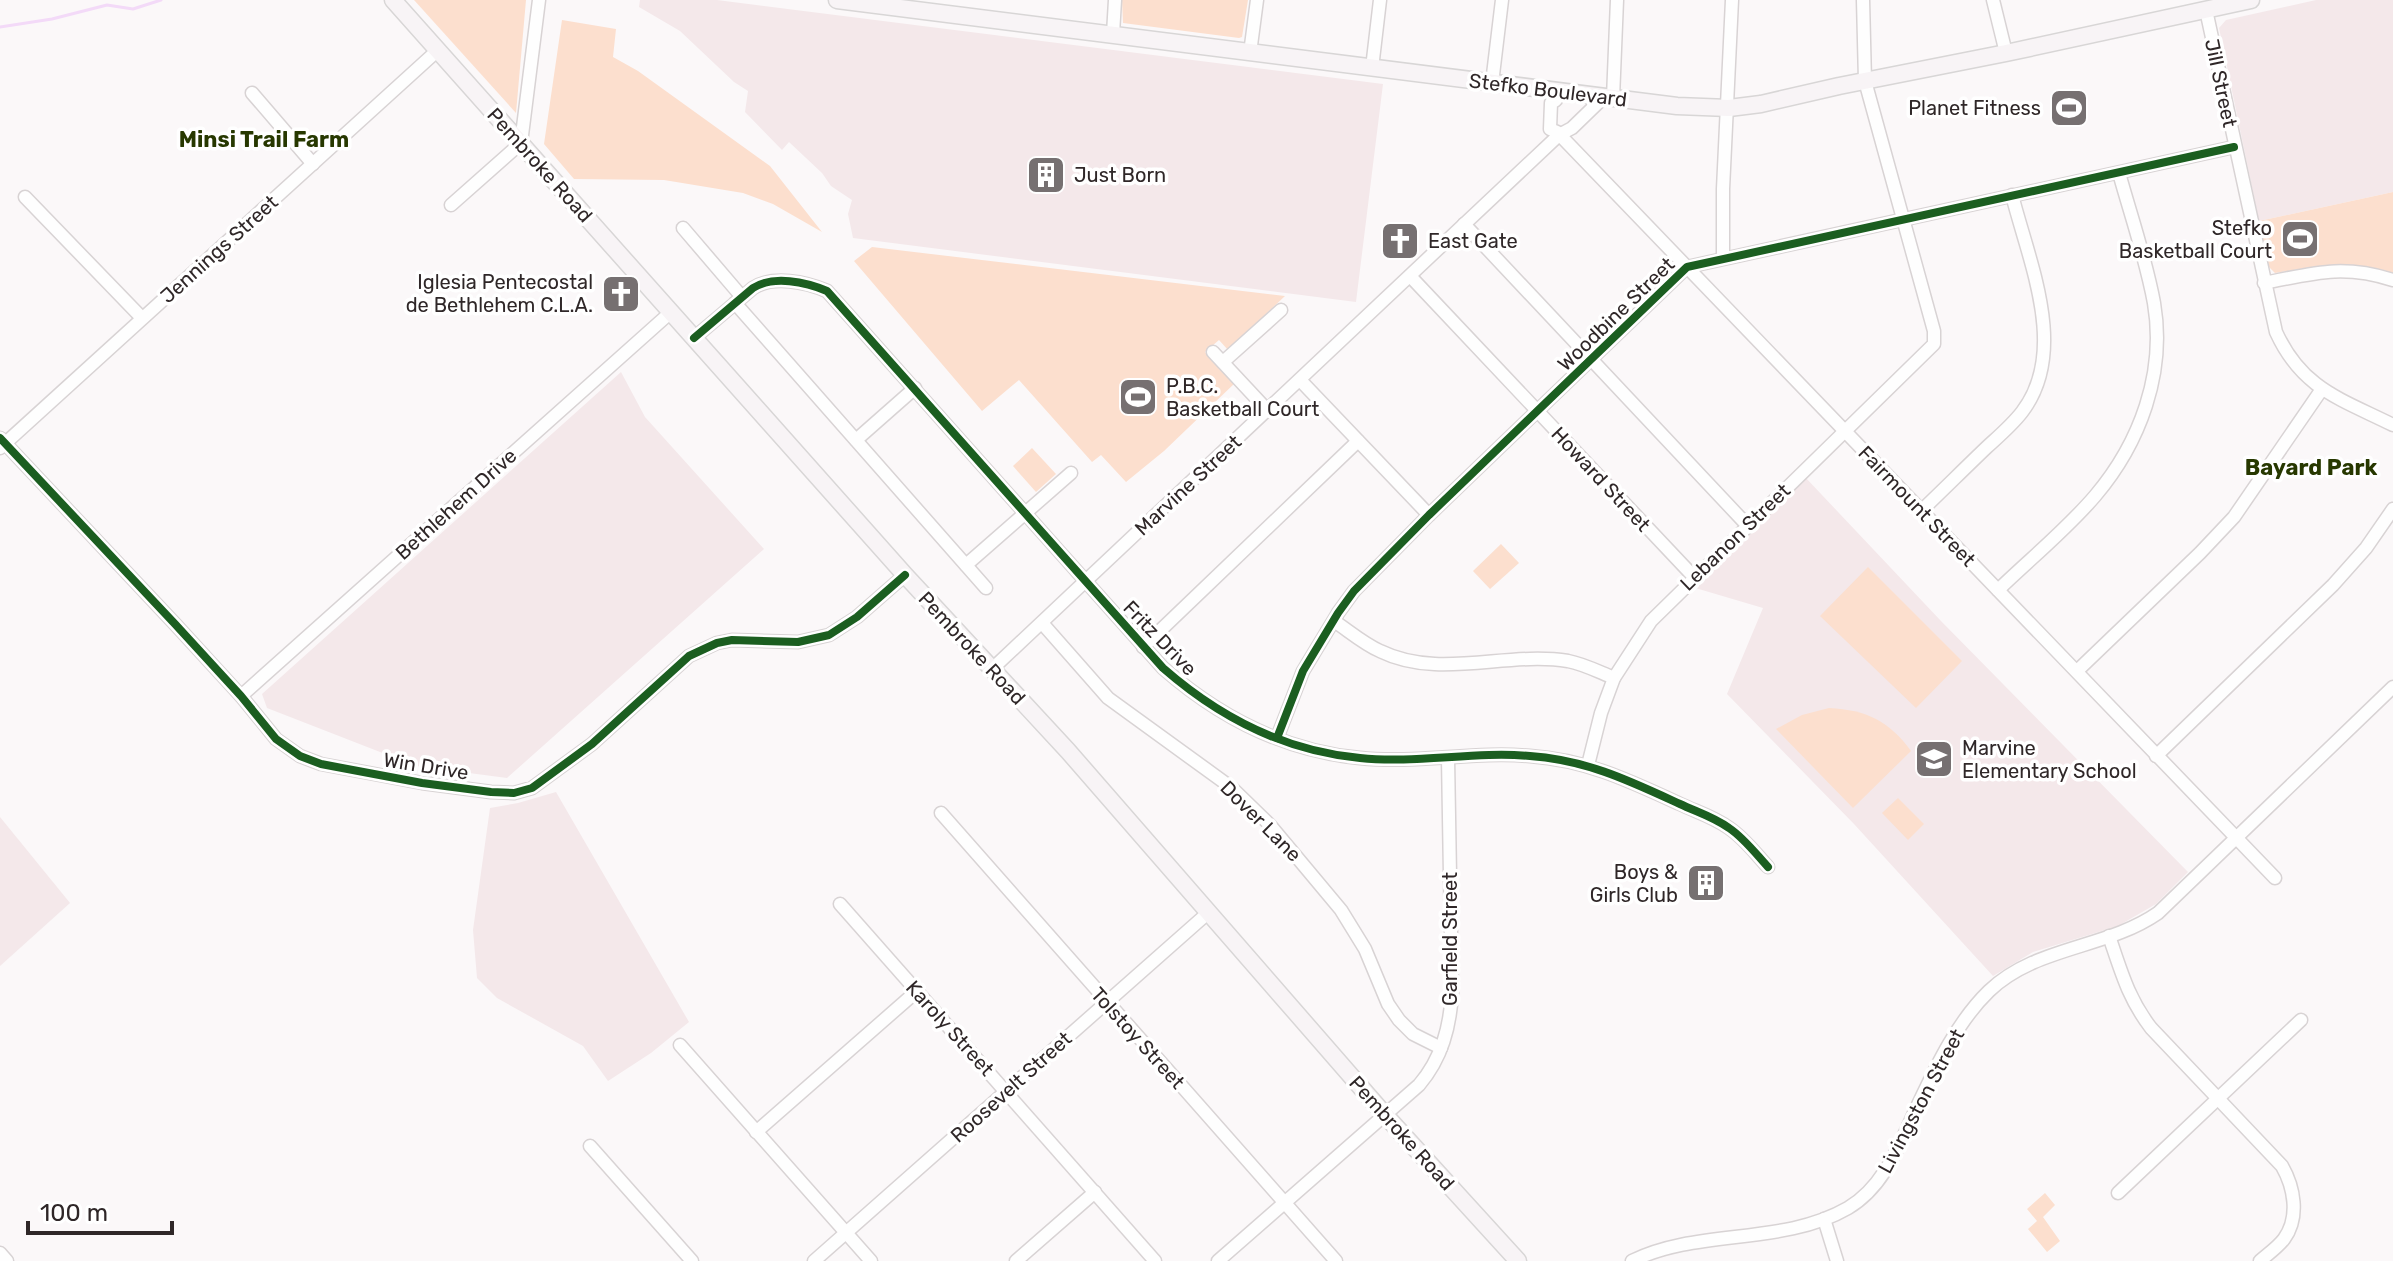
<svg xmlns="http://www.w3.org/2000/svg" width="2393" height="1261" font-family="Rubik,sans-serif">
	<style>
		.built { fill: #f4e8ea }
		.green { fill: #fcdfce }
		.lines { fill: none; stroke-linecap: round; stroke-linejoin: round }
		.stream { stroke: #f3daf8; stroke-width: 3 }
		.minor-casing { stroke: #d8d3d4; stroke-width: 15 }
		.major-casing { stroke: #d8d6d6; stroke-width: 19 }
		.minor { stroke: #fefefe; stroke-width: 12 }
		.major { stroke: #f8f4f6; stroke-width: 16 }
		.cycleway-casing { stroke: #fff; stroke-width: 13 }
		.cycleway { stroke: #1b5e20; stroke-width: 8 }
		.labels { text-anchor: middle; stroke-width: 7; stroke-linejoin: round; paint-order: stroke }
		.street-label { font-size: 20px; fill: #2f2728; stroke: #fff }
		.poi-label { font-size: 20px; fill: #2f2728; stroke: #fff; text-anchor: end }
		.neighbourhood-label { font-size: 22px; font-weight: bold; fill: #273800; stroke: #fff }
	</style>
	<rect width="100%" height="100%" fill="#fbf8f9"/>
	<!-- built -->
	<g class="built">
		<polygon points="640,0 717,0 1383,84 1356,302 853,238 848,214 852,200 831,186 822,173 789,142 782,150 745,112 748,91 734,82 680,31 639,7"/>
		<polygon points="2316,0 2393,0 2393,192 2259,221 2219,28 2226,20"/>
		<polygon points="621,372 645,417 764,549 507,778 416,766 267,708 262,694"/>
		<polygon points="1805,477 1941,621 2188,872 2156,904 2118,926 2033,952 1993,976 1854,824 1727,694 1763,608 1692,587"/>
		<polygon points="556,792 689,1022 651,1053 608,1081 583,1046 497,998 477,978 473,930 490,808 518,803"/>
		<polygon points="0,817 70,903 0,966"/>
	</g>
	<!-- green -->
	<g class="green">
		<polygon points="414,0 526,0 516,113"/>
		<polygon points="1122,0 1248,0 1242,37 1239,38 1123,23"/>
		<polygon points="562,20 616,29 613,57 638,71 770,166 822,232 773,204 743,193 664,180 574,179 544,144"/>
		<polygon points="2393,192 2393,274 2344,265 2311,267 2275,273 2269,267 2259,221"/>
		<polygon points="872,247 1285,296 1228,350 1219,340 1205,352 1235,383 1164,451 1126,482 1101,455 1092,462 1019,380 982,411 854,261"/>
		<polygon points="1032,448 1056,474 1036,492 1013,466"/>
		<polygon points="1501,544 1519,563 1490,589 1473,571"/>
		<polygon points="1868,567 1962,661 1916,708 1820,616"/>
		<path d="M1829 708C1867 710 1889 721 1911 751L1853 808 1776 729 1802 715Z"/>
		<polygon points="1898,798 1924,824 1908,840 1882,813"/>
		<polygon points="2045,1193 2055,1205 2043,1217 2060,1241 2047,1252 2028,1229 2037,1221 2027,1209"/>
	</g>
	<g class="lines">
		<!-- stream -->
		<polyline class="stream" points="0,27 52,19 107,5 133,9 161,0"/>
		<!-- minor casing -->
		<g class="minor-casing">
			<g id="minor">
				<polyline points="1993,0 2006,53"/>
				<path d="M2206 10 2276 332C2302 389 2341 399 2393 425"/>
				<polyline points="1113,34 1115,0"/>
				<polyline points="1250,53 1257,0"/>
				<polyline points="1372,68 1380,0"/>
				<polyline points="1492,83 1502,0"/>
				<polyline points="1557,90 1556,100 1551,103 1550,129 1557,132 2275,878"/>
				<polyline points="252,93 313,164"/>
				<polyline points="1613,98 1617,0"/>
				<polyline points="25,197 142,318"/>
				<polyline points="451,205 521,143 539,0"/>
				<polyline points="1464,224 1747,525"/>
				<polyline points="683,228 742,297"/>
				<polyline points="1723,258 1723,189 1732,0"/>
				<polyline points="1410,276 1694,577"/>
				<path d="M2264 283C2314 273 2343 264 2393 280"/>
				<polyline points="735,303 986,588"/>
				<path d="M694 338 753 288C773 275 806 282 827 291L1163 668C1219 717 1285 751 1360 758 1416 764 1474 751 1530 756 1587 760 1630 781 1680 804 1697 812 1714 817 1729 828 1744 838 1756 854 1768 867"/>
				<polyline points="1213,352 1268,411"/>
				<polyline points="1223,362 1281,310"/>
				<polyline points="1300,380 1429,515"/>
				<polyline points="0,438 175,624 241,696 276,739 300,756 321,764 422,783 491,792 514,793 532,788 592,744 689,656 717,643 732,640 798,642 829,635 857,617 905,575"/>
				<polyline points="856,440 915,388"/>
				<polyline points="0,448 438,50"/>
				<path d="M1921 511C1943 490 1965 468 1987 447 1999 436 2012 425 2022 412 2069 351 2029 262 2012 195"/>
				<polyline points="966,565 1071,473"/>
				<path d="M1998 590C2030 559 2066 530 2095 496 2140 443 2166 373 2154 303 2146 259 2131 216 2119 173"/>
				<path d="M1334 621C1349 631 1364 644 1380 651 1439 680 1506 651 1568 661 1584 664 1599 672 1614 678"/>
				<polyline points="1042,623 1108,698 1232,788 1270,825 1341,910 1365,949 1388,1004 1399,1020 1413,1034 1441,1048"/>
				<polyline points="1143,647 1358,441"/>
				<polyline points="991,670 1559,135 1572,128 1604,97"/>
				<polyline points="2077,671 2200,553 2234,517 2322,389"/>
				<polyline points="241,696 671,312"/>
				<polyline points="1277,738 1303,671 1338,613 1354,591 1429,515 1687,267 2234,147"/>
				<polyline points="2156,756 2333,585 2366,548 2393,509"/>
				<polyline points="1588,765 1601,713 1614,678 1651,621 1934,344 1934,331 1865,81 1863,0"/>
				<polyline points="941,813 1336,1261"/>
				<polyline points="840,904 1155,1261"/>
				<path d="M2109 936C2121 971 2128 998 2151 1028L2282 1166C2294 1187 2300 1217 2284 1239 2278 1247 2268 1254 2260 1261"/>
				<polyline points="680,1045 871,1261"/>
				<polyline points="756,1132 917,991"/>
				<polyline points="590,1146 692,1261"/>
				<polyline points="2118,1193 2301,1020"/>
				<polyline points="1824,1219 1837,1261"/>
				<polyline points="0,1253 7,1261"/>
				<polyline points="814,1261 1209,912"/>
				<polyline points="1016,1261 1095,1192"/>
				<path d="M1218 1261 1419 1085C1442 1058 1450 1027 1452 993L1448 758"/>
				<path d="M1632 1261C1699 1228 1782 1246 1848 1208 1884 1187 1899 1145 1916 1109 1935 1069 1956 1023 1989 991 2036 946 2106 949 2158 913L2393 687"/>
			</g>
		</g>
		<!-- major casing -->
		<g class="major-casing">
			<g id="major">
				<polyline points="393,0 905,575 1068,751 1385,1115 1518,1261"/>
				<polyline points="837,0 1677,106 1729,108 1761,104 1839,86 2006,53 2251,0"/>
			</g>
		</g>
		<!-- minor -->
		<use href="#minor" class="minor"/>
		<!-- major -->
		<use href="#major" class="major"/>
		<!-- cycleway casing -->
		<g class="cycleway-casing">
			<g id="cycleway">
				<path d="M694 338 753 288C773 275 806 282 827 291L1163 668C1219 717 1285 751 1360 758 1416 764 1474 751 1530 756 1587 760 1630 781 1680 804 1697 812 1714 817 1729 828 1744 838 1756 854 1768 867"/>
				<polyline points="0,438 175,624 241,696 276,739 300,756 321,764 422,783 491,792 514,793 532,788 592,744 689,656 717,643 732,640 798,642 829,635 857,617 905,575"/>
				<polyline points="1277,738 1303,671 1338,613 1354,591 1429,515 1687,267 2234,147"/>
			</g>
		</g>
		<!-- cycleway -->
		<use href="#cycleway" class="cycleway"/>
	</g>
	<!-- icons -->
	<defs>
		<g id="stadium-square" transform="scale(2)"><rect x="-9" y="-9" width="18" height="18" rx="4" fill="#767071" stroke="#fff"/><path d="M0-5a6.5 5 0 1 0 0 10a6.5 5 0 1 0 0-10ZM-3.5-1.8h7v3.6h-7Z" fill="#fff"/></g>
		<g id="building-square" transform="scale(2)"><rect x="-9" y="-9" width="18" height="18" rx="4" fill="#767071" stroke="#fff"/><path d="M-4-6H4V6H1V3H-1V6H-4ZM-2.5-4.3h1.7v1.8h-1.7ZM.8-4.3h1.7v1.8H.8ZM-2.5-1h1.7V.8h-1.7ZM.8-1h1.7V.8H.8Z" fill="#fff"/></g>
		<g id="church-square" transform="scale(2)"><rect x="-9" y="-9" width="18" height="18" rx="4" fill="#767071" stroke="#fff"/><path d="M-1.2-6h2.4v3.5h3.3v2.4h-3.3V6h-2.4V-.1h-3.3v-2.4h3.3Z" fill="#fff"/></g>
		<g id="school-square" transform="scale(2)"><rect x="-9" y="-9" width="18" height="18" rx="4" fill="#767071" stroke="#fff"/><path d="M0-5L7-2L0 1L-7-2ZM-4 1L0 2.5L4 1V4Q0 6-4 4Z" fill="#fff"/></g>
	</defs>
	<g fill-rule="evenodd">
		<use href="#stadium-square" x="2069" y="108"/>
		<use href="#building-square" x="1046" y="175"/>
		<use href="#stadium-square" x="2300" y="239"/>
		<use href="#church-square" x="1400" y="241"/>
		<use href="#church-square" x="621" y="294"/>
		<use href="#stadium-square" x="1138" y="397"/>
		<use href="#school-square" x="1934" y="759"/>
		<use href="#building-square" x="1706" y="883"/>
	</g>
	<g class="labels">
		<!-- street labels -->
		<g class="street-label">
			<text transform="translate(2221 83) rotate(78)" y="7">Jill Street</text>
			<text transform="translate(1548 90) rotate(7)" y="7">Stefko Boulevard</text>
			<text transform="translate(540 165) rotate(48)" y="7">Pembroke Road</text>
			<text transform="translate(219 249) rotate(-42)" y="7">Jennings Street</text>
			<text transform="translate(1616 314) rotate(-44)" y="7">Woodbine Street</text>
			<text transform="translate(1601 479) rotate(47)" y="7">Howard Street</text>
			<text transform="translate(1188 485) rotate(-43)" y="7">Marvine Street</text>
			<text transform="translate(456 504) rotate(-42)" y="7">Bethlehem Drive</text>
			<text transform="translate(1917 506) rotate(46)" y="7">Fairmount Street</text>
			<text transform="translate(1735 537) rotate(-44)" y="7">Lebanon Street</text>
			<text transform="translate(1160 638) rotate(46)" y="7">Fritz Drive</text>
			<text transform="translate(972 648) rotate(47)" y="7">Pembroke Road</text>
			<text transform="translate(426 766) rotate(9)" y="7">Win Drive</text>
			<text transform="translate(1261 821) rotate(45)" y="7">Dover Lane</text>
			<text transform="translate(1450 939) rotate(-90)" y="7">Garfield Street</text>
			<text transform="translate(950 1028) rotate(48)" y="7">Karoly Street</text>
			<text transform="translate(1138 1038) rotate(48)" y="7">Tolstoy Street</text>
			<text transform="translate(1011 1087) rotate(-42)" y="7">Roosevelt Street</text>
			<text transform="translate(1921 1101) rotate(-62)" y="7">Livingston Street</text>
			<text transform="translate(1402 1133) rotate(48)" y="7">Pembroke Road</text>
		</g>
		<!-- poi labels -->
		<g class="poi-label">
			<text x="2041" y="115">Planet Fitness</text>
			<text x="1074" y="182" text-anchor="start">Just Born</text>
			<text x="2272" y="235">Stefko<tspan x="2272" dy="23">Basketball Court</tspan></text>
			<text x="1428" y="248" text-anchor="start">East Gate</text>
			<text x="593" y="289">Iglesia Pentecostal<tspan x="593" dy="23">de Bethlehem C.L.A.</tspan></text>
			<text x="1166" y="393" text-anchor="start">P.B.C.<tspan x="1166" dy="23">Basketball Court</tspan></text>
			<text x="1962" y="755" text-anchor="start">Marvine<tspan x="1962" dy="23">Elementary School</tspan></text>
			<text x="1678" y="879">Boys &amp;<tspan x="1678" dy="23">Girls Club</tspan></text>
		</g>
		<!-- neighbourhood labels -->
		<g class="neighbourhood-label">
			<text x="264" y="147">Minsi Trail Farm</text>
			<text x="2311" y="475">Bayard Park</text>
		</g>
	</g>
	<!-- scale -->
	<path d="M28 1221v12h144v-12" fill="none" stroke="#2f2728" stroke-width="4"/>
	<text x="40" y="1221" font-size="24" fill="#2f2728" stroke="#ffffff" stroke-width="6" paint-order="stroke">100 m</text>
</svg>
